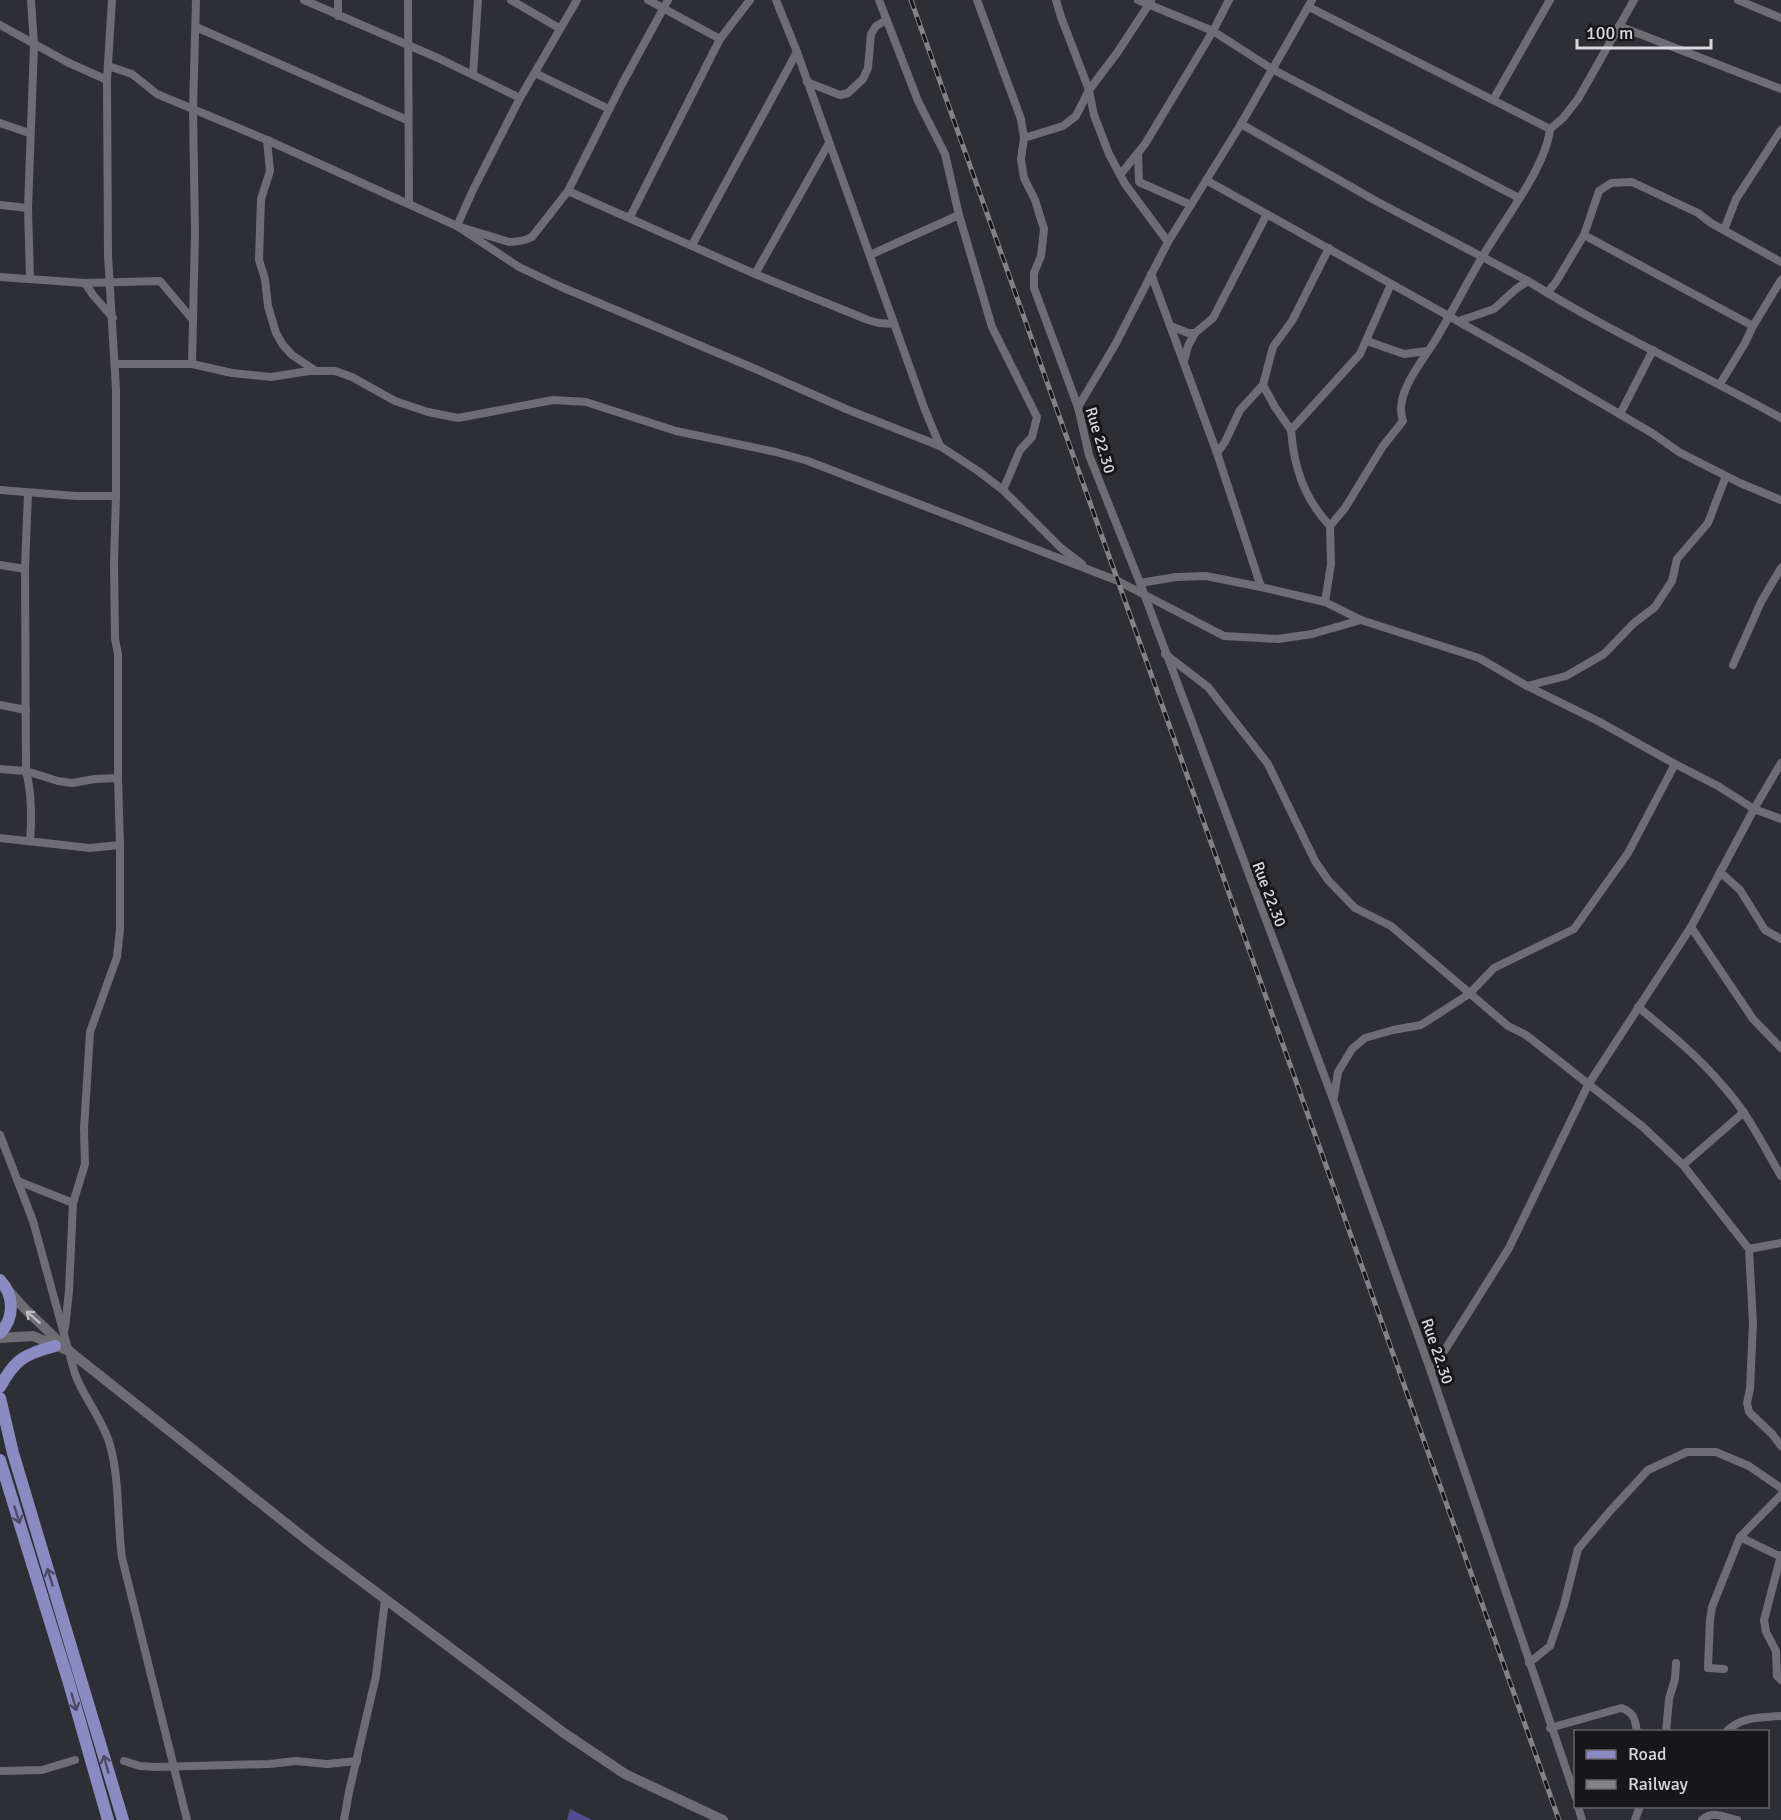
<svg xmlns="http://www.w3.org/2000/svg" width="1781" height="1820" font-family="Signika,sans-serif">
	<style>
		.green { fill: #504e91 }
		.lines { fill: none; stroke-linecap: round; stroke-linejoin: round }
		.street { stroke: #6d6d73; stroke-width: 8 }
		.secondary { stroke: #6d6d73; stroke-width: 10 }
		.primary { stroke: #8a8bc3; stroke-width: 12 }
		.rail-casing { stroke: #828287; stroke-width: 5 }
		.rail { stroke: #171719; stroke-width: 3; stroke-dasharray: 9; stroke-linecap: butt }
		.oneway { stroke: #bdbdc2 }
		.oneway2 { stroke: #4b4b65 }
		.labels { text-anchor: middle; stroke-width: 6; stroke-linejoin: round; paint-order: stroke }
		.street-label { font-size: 16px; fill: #d8d8dc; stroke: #171719 }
	</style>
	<rect width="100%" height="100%" fill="#2e2f34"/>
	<!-- green -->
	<polygon class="green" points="570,1809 592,1820 593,1820 567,1820"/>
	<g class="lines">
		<!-- street -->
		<g class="street">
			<polyline points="304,0 438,58 520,98"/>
			<polyline points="338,0 338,16"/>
			<polyline points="408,0 409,204"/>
			<polyline points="511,0 559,28"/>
			<polyline points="577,0 520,98 473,190 457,226 519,267 559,286 758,370 846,409 940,446 978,471 1003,490 1061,548 1082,564"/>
			<polyline points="648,0 720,39"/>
			<polyline points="776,0 797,52 925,410 940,446"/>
			<polyline points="879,0 918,101 945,154 959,215 992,327 1037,417 1032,437 1020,450 1003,490"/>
			<polyline points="977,0 1021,119 1024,138 1021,159 1024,178 1035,200 1044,229 1041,256 1034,273 1034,288 1078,407 1089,455 1140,583 1333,1099 1431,1372 1576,1798"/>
			<polyline points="1056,0 1061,17 1089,90 1094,115 1109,154 1125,184 1168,242"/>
			<polyline points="1138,0 1213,31 1272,69 1519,198"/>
			<polyline points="1738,0 1781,18"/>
			<polyline points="0,25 67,62 107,80"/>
			<polyline points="1619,26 1781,89"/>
			<polyline points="196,27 407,120"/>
			<path d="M108 66 132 74 157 94 267 140 457 226 509 242C518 242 524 241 532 237L568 191 622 84 668 0"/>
			<polyline points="535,73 609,109"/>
			<polyline points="473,74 478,0"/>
			<polyline points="807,82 840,95 848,93 863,79 868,68 871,34 876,26 885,21"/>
			<polyline points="1493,100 1550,0"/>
			<polyline points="0,123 29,133"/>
			<polyline points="1241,124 1376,201 1528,281"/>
			<polyline points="1550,129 1563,118 1578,99 1634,0"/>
			<polyline points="1024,138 1063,126 1076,116 1089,90 1117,53 1151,1"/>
			<polyline points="267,140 270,171 261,199 259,260 265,279 268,306 276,333 283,345 292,355 316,371"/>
			<polyline points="1138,153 1139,182 1191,205"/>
			<polyline points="1120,175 1145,144 1213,31 1229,0"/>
			<polyline points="1206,180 1527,360 1652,433 1679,452 1740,483 1781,500"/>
			<polyline points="568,191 755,274 868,320 879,323 894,324"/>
			<polyline points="0,205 28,208"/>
			<polyline points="630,217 720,39 750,0"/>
			<polyline points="1724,230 1736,199 1781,130"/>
			<polyline points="692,245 797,52"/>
			<polyline points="870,255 959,215"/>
			<polyline points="755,274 829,143"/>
			<polyline points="1151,274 1217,453 1261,587"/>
			<polyline points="0,277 85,283 160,281 193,320"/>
			<polyline points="30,278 28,208 34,45 31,0"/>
			<polyline points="85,283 93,295 113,318"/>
			<polyline points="1547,293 1556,282 1584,235"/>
			<path d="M1459 321 1494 309 1516 289 1528 281C1610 332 1697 371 1781 418"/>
			<polyline points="1171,326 1188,333 1195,333 1213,318 1267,214"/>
			<polyline points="1753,326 1781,280"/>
			<polyline points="1367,341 1404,354 1427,351"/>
			<polyline points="1184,361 1188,346 1195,333"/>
			<polyline points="115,364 192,364 232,373 271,377 309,371 335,371 352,377 395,401 428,412 458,418 553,400 586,402 676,431 776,452 808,461 1118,581 1224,636 1278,639 1312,634 1361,620"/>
			<polyline points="192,364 195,233 193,109 196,0"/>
			<polyline points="1720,384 1745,343 1753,326 1584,235 1599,191 1611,183 1632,182 1698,213 1711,223 1781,262"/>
			<polyline points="1263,385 1275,407 1291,430 1360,354 1391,284"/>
			<polyline points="1078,407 1115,345 1168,242 1241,124 1312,0"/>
			<polyline points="1620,414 1653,350"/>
			<path d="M1291 430C1294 468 1304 498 1330 526L1345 508 1383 446 1403 421C1393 394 1423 361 1436 339 1453 311 1467 282 1484 254 1504 220 1546 167 1550 129L1309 7"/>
			<polyline points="1217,453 1225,442 1240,410 1263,385 1273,347 1292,321 1329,248"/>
			<polyline points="0,490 76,496 116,496 116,390 108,255 107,80 112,0"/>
			<path d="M28 493 25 569 26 771C32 794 32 817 30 841"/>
			<polyline points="0,565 25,569"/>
			<polyline points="1140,583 1176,577 1206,576 1261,587 1325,602 1361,620 1479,658 1527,686 1598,721 1675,764 1718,786 1754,809 1781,819"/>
			<polyline points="1325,602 1331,564 1330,526"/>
			<polyline points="1165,654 1208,687 1268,764 1315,861 1328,880 1355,908 1391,926 1508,1026 1526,1035 1643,1127 1683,1165 1749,1249 1753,1323 1750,1389 1747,1403 1749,1412 1773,1435 1781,1446"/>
			<polyline points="1733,665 1761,602 1781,568"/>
			<polyline points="1527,686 1566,676 1604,654 1634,623 1655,607 1672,581 1677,559 1708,523 1726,476"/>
			<polyline points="0,705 26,710"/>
			<polyline points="0,769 26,771 58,781 72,783 95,779 118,778"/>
			<polyline points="0,838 90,848 120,845 118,778 118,654 115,639 114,562 116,496"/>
			<polyline points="1720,872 1740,890 1765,930 1781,939"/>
			<polyline points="1691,927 1753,1019 1781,1048"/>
			<path d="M1638 1007C1667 1031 1698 1056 1723 1086 1747 1112 1763 1145 1781 1176"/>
			<polyline points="1334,1097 1338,1072 1352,1049 1365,1038 1393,1030 1421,1025 1469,994 1494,968 1574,929 1628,853 1675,764"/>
			<path d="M0 1135 33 1221 75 1374C84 1398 104 1422 110 1445 120 1481 117 1521 122 1558L187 1820"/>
			<polyline points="1683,1165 1744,1112"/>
			<polyline points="18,1181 73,1203"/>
			<polyline points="1749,1249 1781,1243"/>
			<polyline points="65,1328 69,1291 73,1203 85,1164 84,1129 90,1032 117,957 120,929 120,845"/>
			<polyline points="1431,1372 1509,1248 1588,1085 1691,927 1754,809 1781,763"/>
			<polyline points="1740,1537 1781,1557"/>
			<polyline points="1781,1555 1764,1620 1766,1632 1776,1651 1777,1676 1781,1680"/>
			<polyline points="1529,1663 1550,1646 1564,1605 1578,1549 1610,1511 1648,1470 1687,1452 1716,1452 1749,1466 1781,1488"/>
			<polyline points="1724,1669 1708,1668 1710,1620 1712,1607 1740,1537 1781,1495"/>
			<path d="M1550 1728 1621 1708C1634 1712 1635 1719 1637 1732"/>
			<polyline points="1666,1732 1669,1699 1675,1679 1676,1663"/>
			<path d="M1726 1732C1741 1716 1760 1718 1781 1716"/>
			<polyline points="124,1761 140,1766 156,1767 269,1764 296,1761 327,1764 357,1761"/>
			<polyline points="0,1771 42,1770 75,1760"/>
			<polyline points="1578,1806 1582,1820"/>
			<polyline points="344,1820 349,1792 376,1676 385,1600"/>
			<polyline points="1635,1820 1640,1806"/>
			<path d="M1702 1820C1713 1810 1723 1817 1737 1820"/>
		</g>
		<!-- secondary -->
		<g class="secondary">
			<polyline points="0,1338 33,1336 69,1351 25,1309 8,1290"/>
			<polyline points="69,1351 317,1548 564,1733 625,1774 723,1820"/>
		</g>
		<!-- primary -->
		<g class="primary">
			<path d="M0 1280C14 1295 15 1318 0 1333"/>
			<path d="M0 1387C15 1359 25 1354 55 1346"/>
			<polyline points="0,1398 13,1453 123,1820"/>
			<polyline points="0,1460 69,1683 108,1820"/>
		</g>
		<!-- rail casing -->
		<g class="rail-casing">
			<polyline id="rail" points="911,0 1559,1820"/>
		</g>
		<!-- rail -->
		<use href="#rail" class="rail"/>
	</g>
	<!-- one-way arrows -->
	<defs><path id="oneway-shaft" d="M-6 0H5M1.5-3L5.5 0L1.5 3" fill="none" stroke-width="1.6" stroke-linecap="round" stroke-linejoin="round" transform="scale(1.5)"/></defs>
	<use class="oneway" href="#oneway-shaft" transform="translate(33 1317) rotate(-139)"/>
	<g class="oneway2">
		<use href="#oneway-shaft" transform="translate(17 1515) rotate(73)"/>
		<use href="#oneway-shaft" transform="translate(50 1577) rotate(-107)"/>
		<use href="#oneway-shaft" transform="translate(74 1702) rotate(74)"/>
		<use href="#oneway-shaft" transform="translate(106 1764) rotate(-106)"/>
	</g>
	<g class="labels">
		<!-- street labels -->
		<g class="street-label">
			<text transform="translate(1101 440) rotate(73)" y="6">Rue 22.30</text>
			<text transform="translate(1270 894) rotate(69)" y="6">Rue 22.30</text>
			<text transform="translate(1438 1351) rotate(71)" y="6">Rue 22.30</text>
		</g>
	</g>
	<!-- legend -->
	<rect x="1574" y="1730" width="195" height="78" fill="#171719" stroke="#646467" stroke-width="1.5"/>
	<rect x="1586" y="1750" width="30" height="9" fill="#8a8bc3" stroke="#646467" stroke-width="1.5"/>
	<text x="1628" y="1760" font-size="18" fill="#d8d8dc">Road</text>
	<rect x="1586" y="1780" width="30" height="9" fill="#828287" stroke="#646467" stroke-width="1.5"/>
	<text x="1628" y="1790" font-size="18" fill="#d8d8dc">Railway</text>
	<!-- scale -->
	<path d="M1577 39v9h134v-9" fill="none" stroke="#d8d8dc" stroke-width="3"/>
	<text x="1586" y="39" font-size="18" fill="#d8d8dc" stroke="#171719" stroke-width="4.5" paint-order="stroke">100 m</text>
</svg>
